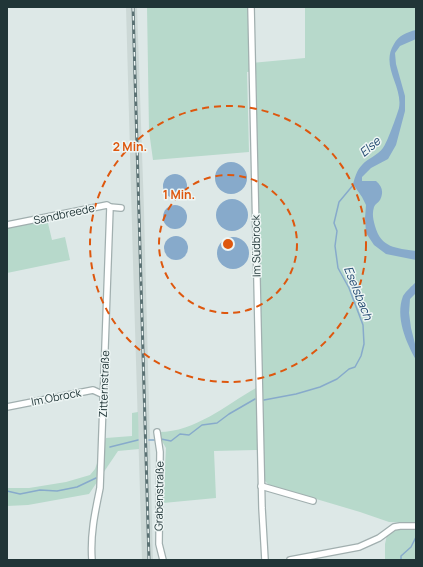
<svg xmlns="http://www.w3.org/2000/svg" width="423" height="567" font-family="Manrope,sans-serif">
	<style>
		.built { fill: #ccd8d6 }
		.green { fill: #b7d9cb }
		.water { fill: #87aacb }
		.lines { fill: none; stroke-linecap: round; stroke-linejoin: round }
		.stream { stroke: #87aacb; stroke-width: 1.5 }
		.street-casing { stroke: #a1afaf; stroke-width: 8 }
		.street { stroke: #fff; stroke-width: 5.5 }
		.rail-casing { stroke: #5a7173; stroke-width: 3 }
		.rail { stroke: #edf5f4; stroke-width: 1.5; stroke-dasharray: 4.5; stroke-linecap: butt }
		.ring { fill: none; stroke: #de570e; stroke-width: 2; stroke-dasharray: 7 5 }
		.labels { text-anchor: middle; stroke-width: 3; stroke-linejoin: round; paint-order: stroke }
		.street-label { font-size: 11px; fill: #203537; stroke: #edf5f4 }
		.water-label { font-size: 12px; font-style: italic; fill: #1f476e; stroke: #edf5f4 }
		.centre { fill: #de570e; stroke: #edf5f4; stroke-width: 2 }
		.ring-label { font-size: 12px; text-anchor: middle; font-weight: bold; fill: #de570e; stroke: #edf5f4; stroke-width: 3; stroke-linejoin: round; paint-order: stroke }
	</style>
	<rect width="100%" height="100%" fill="#dde8e7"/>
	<!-- built -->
	<polygon class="built" points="126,7 137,7 144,210 153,560 142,560 133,262"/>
	<!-- green -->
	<g class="green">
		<polygon points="147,7 249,7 250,63 305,58 305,7 416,7 416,523 389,522 360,512 269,485 263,479 256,71 247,72 249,152 153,160 149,131"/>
		<polygon points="47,219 52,240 65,237 70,260 7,273 7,227"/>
		<path d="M256 388 258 450 214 451 216 498 163 503 166 448 162 441 159 432C195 432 226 405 256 388Z"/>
		<polygon points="138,412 139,449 118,451 89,494 28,505 7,506 7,488 29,488 66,482 90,475 95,469 106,438 132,436 132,413"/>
		<polygon points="402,527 416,528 416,560 385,560 385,544 387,535 394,530"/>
	</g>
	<!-- water -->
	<g class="water">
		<path d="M416 30V39L400 46 395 53 396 64 405 96V111L396 145 388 159 371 168 362 177V181H376C382 186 384 192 380 200 378 203 375 204 374 207 372 214 373 219 375 226 381 248 396 248 416 251V260L386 254 374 245 366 233 365 218 366 205 362 197 353 184C355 177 357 170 362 165 368 158 377 156 383 148 387 143 397 115 399 108 403 86 380 66 394 44 398 36 407 32 416 30Z"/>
		<circle cx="231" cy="178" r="16"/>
		<circle cx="175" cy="186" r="12"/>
		<circle cx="232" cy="215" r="16"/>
		<circle cx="175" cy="217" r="12"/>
		<circle cx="176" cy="248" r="12"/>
		<circle cx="233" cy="253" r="16"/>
		<path d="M416 282V293L410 299 409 313 411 328 416 348V360C406 342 395 317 403 296 406 291 412 286 416 282Z"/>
	</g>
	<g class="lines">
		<!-- stream -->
		<g class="stream">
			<polyline points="264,400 296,394 320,387 337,379 349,369 355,367 361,356 364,344 363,325 349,288 338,268 335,246 337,231 334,223 339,202 354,184"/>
			<polyline points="161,439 171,441 180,434 189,435 202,425 217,423 229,414 255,399"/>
			<polyline points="149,440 156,440"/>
			<polyline points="110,447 138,440"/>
			<polyline points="7,491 20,494 40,490 57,491 77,487 96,478"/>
			<polyline points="401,560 401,556 411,547 416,537"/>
		</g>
		<!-- street casing -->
		<g class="street-casing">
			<g id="street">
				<polyline points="251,7 262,508 265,560"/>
				<polyline points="7,225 107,205 110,207 121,208"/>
				<polyline points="7,407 93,390 104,395"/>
				<polyline points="157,432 160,452 159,544 163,560"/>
				<polyline points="261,486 313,501"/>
				<path d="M92 560C90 535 95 512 100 488L110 207"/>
				<polyline points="290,560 359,547 379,538 394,527 400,526 416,526"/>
			</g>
		</g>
		<!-- street -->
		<use href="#street" class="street"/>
		<!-- rail casing -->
		<g class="rail-casing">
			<polyline id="rail" points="133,7 149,560"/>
		</g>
		<!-- rail -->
		<use href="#rail" class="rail"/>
	</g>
	<!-- distance rings -->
	<g class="ring">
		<circle cx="228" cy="244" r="69"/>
		<circle cx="228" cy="244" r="138"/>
	</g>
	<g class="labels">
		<!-- street labels -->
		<g class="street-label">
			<text transform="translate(64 214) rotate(-12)" y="4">Sandbreede</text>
			<text transform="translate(256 246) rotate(-91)" y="4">Im Südbrock</text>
			<text transform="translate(104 384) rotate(-88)" y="4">Zitternstraße</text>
			<text transform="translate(56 397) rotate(-11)" y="4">Im Obrock</text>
			<text transform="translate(159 496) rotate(-89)" y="4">Grabenstraße</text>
		</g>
		<!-- water labels -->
		<g class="water-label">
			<text transform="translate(370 147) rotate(-41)" y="4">Else</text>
			<text transform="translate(358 293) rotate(68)" y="4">Eselsbach</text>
		</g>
	</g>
	<circle cx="228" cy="244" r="6" class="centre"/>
	<g class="ring-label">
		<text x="130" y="151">2 Min.</text>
		<text x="179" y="199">1 Min.</text>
	</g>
	<!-- border -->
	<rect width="423" height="567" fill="none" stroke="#203537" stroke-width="16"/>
</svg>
